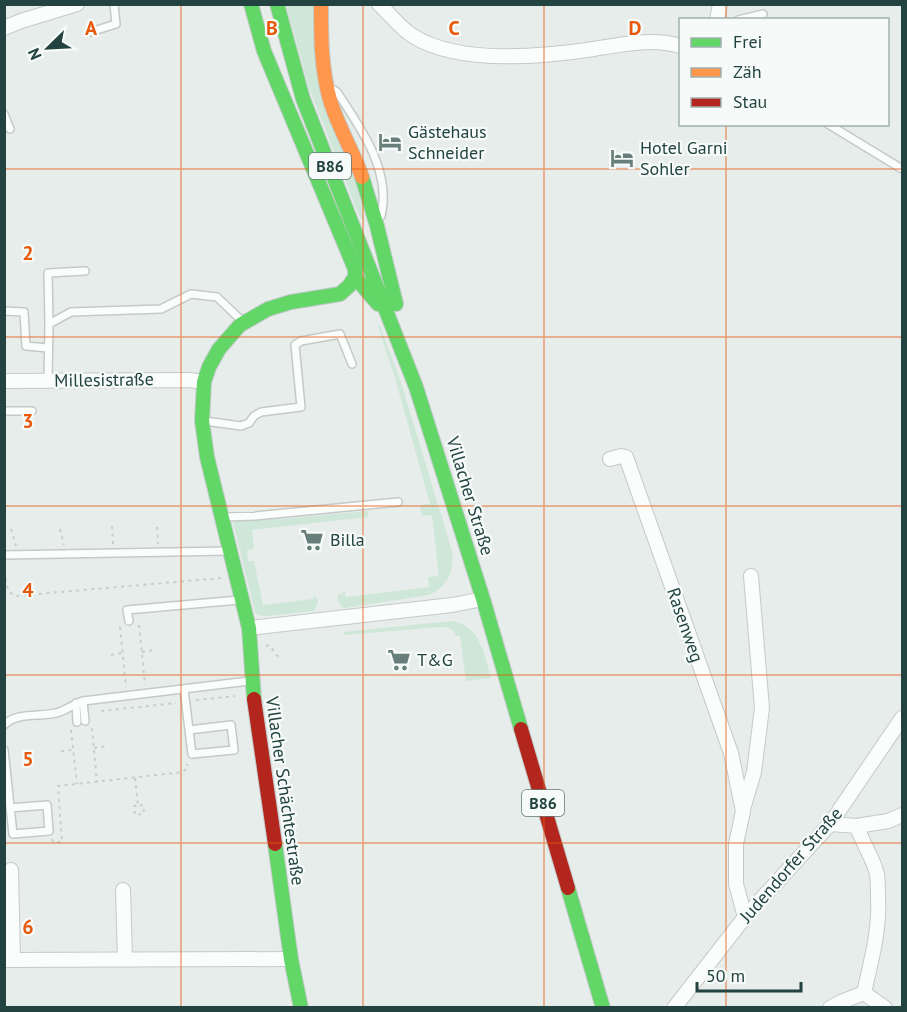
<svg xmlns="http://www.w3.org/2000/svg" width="907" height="1012" font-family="'PT Sans',sans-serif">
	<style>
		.green { fill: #cfe7d9 }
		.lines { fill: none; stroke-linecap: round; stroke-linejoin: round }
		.lane-casing { stroke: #c4cac8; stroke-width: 10 }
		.street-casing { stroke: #c4cac8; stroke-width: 16 }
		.fast-casing { stroke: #c2cbc9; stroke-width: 16 }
		.slow-casing { stroke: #c2cbc9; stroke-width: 16 }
		.jam-casing { stroke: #c2cbc9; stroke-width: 16 }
		.path { stroke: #c6cecd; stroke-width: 2; stroke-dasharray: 3 4.5; stroke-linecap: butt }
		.lane { stroke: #fbfcfc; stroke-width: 7 }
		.street { stroke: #fbfcfc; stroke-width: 14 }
		.fast { stroke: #63d668; stroke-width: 14 }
		.slow { stroke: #ff974d; stroke-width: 14 }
		.jam { stroke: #b3261e; stroke-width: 14 }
		.grid { fill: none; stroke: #e8590c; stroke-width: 1.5; stroke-opacity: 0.55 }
		.labels { text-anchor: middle; stroke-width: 4.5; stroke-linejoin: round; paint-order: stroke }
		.shield { fill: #f6fbf9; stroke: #627a77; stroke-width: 1.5 }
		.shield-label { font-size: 16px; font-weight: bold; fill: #22433f }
		.poi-label { font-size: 18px; fill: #22433f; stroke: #f6fbf9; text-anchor: start }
		.street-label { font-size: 18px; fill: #22433f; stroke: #f6fbf9 }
		.grid-label { font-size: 20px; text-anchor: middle; font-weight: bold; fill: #e8590c; stroke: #f6fbf9; stroke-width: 4.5; stroke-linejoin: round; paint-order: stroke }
	</style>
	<rect width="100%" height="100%" fill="#e7edeb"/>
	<!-- green -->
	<g class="green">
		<polygon points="286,5 313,5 360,189 365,221 360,218 309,88"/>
		<path d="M379 324 400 379 452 551C455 570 447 588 429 595L344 608C339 605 337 601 338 595L345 592 346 597 429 587 428 577 439 576 432 515 422 516 420 505 430 504 395 378 378 326Z"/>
		<polygon points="368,511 368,517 252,530 254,549 247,550 248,561 254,561 263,605 313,599 313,596 317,598 318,602 314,611 267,616 261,616 255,613 233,522 236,521 282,519"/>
		<path d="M452 621C481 626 484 654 491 678L466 681 460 636H456C454 629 448 627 441 627L345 635 343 632Z"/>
	</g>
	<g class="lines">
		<!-- lane casing -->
		<g class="lane-casing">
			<g id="lane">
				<polyline points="738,20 763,14"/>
				<polyline points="90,32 116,24 114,4"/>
				<path d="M334 90 337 92C360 127 392 171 381 216"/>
				<polyline points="4,114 10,129"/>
				<polyline points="828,124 902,169"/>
				<polyline points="4,311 24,312 26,346 48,348"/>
				<polyline points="49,324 48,273 85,271"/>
				<polyline points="48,381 49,324 71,312 161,309 191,294 217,297 242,321"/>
				<polyline points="4,411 32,411"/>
				<polyline points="205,421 241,426 249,423 254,416 261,412 301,407 295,345 301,341 340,334 352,364"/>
				<polyline points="224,517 255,516 398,502"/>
				<polyline points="4,555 228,551"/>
				<polyline points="129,621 127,610 239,600"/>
				<polyline points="184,689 192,754 234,750 231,725 189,730"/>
				<polyline points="83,701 85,721"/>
				<polyline points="76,703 77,722"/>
				<path d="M4 725C16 712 40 717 56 713 65 711 73 704 83 701L249 681"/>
				<polyline points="4,750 13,834 49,831 47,805 10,808"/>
			</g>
		</g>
		<!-- street casing -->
		<g class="street-casing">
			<g id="street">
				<path d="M379 4C390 14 400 28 413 36 459 65 541 57 594 49 623 44 652 38 680 46"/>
				<polyline points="717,20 720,4"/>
				<polyline points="4,28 21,21 77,4"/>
				<polyline points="4,381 189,380 204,382"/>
				<polyline points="610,459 621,456 626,457 731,753 743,811 736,844 736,884 745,917"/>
				<polyline points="249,628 452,605 483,599"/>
				<polyline points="743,809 754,772 762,708 751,576"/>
				<polyline points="830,824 857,826 888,821 902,815"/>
				<path d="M857 826C862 843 873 857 877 874 878 881 878 889 878 897 880 930 871 961 864 993"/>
				<polyline points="11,870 13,960"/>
				<polyline points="123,890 125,959"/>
				<polyline points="4,960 291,959"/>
				<polyline points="864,993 885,1008"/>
				<polyline points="674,1008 745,917 830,824 902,718"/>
				<polyline points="830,1008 841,1002 864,993"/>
			</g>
		</g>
		<!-- fast casing -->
		<g class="fast-casing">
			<g id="fast">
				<polyline points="251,4 264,51 355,269 355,277 349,286 340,294 291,302 268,309 240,325 219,349 209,367 204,382 202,421 207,457 249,628 254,699"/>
				<polyline points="277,4 303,99 416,387 483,599 521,729"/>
				<polyline points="362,177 377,226 396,304"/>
				<polyline points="355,277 378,304"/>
				<polyline points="275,844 291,959 301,1008"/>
				<polyline points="568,888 603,1008"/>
			</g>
		</g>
		<!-- slow casing -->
		<g class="slow-casing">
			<path id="slow" d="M321 4C321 36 321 69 330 100 338 127 353 151 362 177"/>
		</g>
		<!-- jam casing -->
		<g class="jam-casing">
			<g id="jam">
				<polyline points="254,699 275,844"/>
				<polyline points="521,729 568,888"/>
			</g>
		</g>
		<!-- path -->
		<g class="path">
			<polyline points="112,526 113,544"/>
			<polyline points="157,527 158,544"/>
			<polyline points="11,529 16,546"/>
			<polyline points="60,529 64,545"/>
			<path d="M4 571C7 580 5 592 15 596L221 578"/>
			<polyline points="139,625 145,685"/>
			<polyline points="120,627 126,687"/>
			<polyline points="266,646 269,645 280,659"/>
			<polyline points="142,652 155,650"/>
			<polyline points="111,655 123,653"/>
			<polyline points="196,700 235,696"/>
			<polyline points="101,711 176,703"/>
			<polyline points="92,728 97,782"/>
			<polyline points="71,730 77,784"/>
			<polyline points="94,748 108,746"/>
			<polyline points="61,751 73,750"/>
			<polyline points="135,778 138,806 143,805 144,814 135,815 134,806 138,806"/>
			<polyline points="52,839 53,842 62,842 58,786 183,772 188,767 187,764"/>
		</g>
		<!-- lane -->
		<use href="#lane" class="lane"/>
		<!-- street -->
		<use href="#street" class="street"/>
		<!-- fast -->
		<use href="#fast" class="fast"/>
		<!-- slow -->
		<use href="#slow" class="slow"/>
		<!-- jam -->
		<use href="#jam" class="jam"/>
	</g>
	<!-- grid -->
	<path class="grid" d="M181 4V1008M363 4V1008M544 4V1008M726 4V20M726 124V1008M4 169H902M4 337H902M4 506H902M4 675H902M4 843H902"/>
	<!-- icons -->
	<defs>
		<g id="hotel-bare" transform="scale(1.8)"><path d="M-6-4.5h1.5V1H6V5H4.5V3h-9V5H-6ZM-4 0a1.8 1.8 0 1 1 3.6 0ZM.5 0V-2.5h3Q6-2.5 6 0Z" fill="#677e7b" stroke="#f6fbf9" stroke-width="2.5" paint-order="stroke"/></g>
		<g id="supermarket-bare" transform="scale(1.8)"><path d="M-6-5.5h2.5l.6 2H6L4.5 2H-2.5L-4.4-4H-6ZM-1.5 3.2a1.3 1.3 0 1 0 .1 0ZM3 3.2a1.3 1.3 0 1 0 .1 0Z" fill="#677e7b" stroke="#f6fbf9" stroke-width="2.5" paint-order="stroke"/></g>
	</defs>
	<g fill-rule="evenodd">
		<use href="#hotel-bare" x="390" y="142"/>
		<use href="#hotel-bare" x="622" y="158"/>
		<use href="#supermarket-bare" x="312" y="540"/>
		<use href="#supermarket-bare" x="399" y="660"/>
	</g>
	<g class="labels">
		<!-- shield labels -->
		<g class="shield">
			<rect x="309" y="153" width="42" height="26" rx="4.5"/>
			<rect x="522" y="790" width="42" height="26" rx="4.5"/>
		</g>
		<g class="shield-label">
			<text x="330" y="172">B86</text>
			<text x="543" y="809">B86</text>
		</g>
		<!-- poi labels -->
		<g class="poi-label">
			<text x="408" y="138">Gästehaus<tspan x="408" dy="21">Schneider</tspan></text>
			<text x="640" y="154">Hotel Garni<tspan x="640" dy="21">Sohler</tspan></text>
			<text x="330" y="546">Billa</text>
			<text x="417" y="666">T&amp;G</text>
		</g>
		<!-- street labels -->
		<g class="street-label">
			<text transform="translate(104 380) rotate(-1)" y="6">Millesistraße</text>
			<text transform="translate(470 496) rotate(73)" y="6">Villacher Straße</text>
			<text transform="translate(685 625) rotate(71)" y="6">Rasenweg</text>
			<text transform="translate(285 791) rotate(82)" y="6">Villacher Schächtestraße</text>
			<text transform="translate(791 865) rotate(-49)" y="6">Judendorfer Straße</text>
		</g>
	</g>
	<g class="grid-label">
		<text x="91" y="35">A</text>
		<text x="272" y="35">B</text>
		<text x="454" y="35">C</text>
		<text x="635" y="35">D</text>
		<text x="28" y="260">2</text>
		<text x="28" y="428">3</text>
		<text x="28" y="597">4</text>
		<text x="28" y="766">5</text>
		<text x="28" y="934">6</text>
	</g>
	<!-- border -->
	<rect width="907" height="1012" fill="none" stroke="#22433f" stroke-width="12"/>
	<!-- legend -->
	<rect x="679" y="18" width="210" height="108" fill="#f6fbf9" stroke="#a1b1af" stroke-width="1.5"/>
	<rect x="691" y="38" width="30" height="9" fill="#63d668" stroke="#a1b1af" stroke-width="1.5"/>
	<text x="733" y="48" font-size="18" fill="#22433f">Frei</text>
	<rect x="691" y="68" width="30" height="9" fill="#ff974d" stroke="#a1b1af" stroke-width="1.5"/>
	<text x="733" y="78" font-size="18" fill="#22433f">Zäh</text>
	<rect x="691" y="98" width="30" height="9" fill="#b3261e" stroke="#a1b1af" stroke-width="1.5"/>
	<text x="733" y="108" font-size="18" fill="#22433f">Stau</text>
	<!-- north arrow -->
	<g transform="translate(48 48) rotate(246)" stroke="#f6fbf9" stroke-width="4.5" paint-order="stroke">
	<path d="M0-4.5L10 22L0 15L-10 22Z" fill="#22433f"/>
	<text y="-9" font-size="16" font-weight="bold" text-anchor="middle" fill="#22433f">N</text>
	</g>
	<!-- scale -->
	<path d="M697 982v9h104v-9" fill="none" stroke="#22433f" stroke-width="3"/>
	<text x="706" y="982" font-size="18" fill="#22433f" stroke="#f6fbf9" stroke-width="4.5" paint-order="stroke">50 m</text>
</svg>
